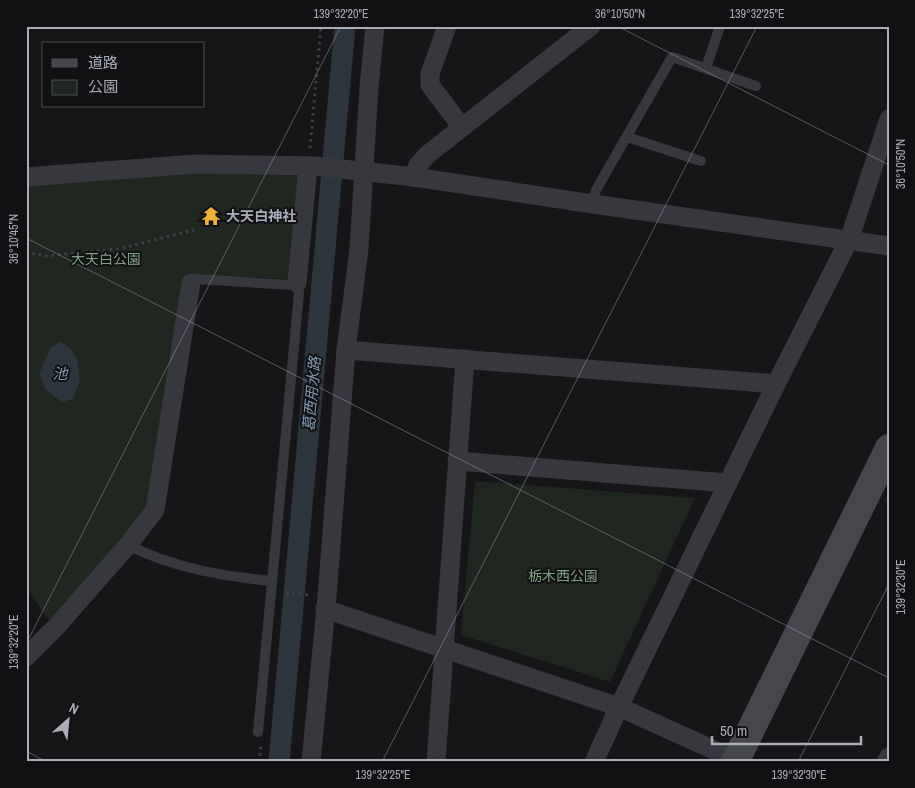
<svg xmlns="http://www.w3.org/2000/svg" width="915" height="788" font-family="'Archivo Narrow','Noto Sans JP',sans-serif">
	<style>
		.green { fill: #1e261f }
		.water { fill: #2c353c }
		.lines { fill: none; stroke-linecap: round; stroke-linejoin: round }
		.canal { stroke: #2c353c; stroke-width: 21 }
		.path { stroke: #3d3f44; stroke-width: 3; stroke-dasharray: 2.5 4; stroke-linecap: butt }
		.lane { stroke: #37383d; stroke-width: 10 }
		.street { stroke: #37383d; stroke-width: 19 }
		.secondary { stroke: #45474d; stroke-width: 28 }
		.ticks { fill: none; stroke: #a8adb8; stroke-width: 1; stroke-opacity: 0.45 }
		.labels { text-anchor: middle; stroke-width: 4; stroke-linejoin: round; paint-order: stroke }
		.poi-label { font-size: 14px; font-weight: bold; fill: #a8adb8; stroke: #111113; text-anchor: start }
		.park-label { font-size: 14px; fill: #7fa381; stroke: #111113 }
		.water-label { font-size: 15px; font-style: italic; fill: #7f9bb3; stroke: #111113 }
		.neatline { fill: none; stroke: #a8adb8; stroke-width: 2 }
		.ticks-label { font-size: 12px; text-anchor: middle; fill: #a8adb8 }
	</style>
	<rect width="100%" height="100%" fill="#161618"/>
	<!-- green -->
	<g class="green">
		<polygon points="293,172 300,180 292,275 287,279 191,274 182,288 146,516 49,620 26,588 26,183 192,173"/>
		<polygon points="475,481 695,498 610,682 461,635"/>
	</g>
	<!-- water -->
	<polygon class="water" points="61,342 71,349 77,359 80,380 73,399 62,402 46,390 39,374 51,347"/>
	<g class="lines">
		<!-- canal -->
		<polyline class="canal" points="279,762 345,26"/>
		<!-- path -->
		<g class="path">
			<polyline points="310,148 321,26"/>
			<polyline points="26,252 46,256 118,249 194,230"/>
			<polyline points="286,593 310,595"/>
			<polyline points="259,762 261,744"/>
		</g>
		<!-- lane -->
		<g class="lane">
			<polyline points="706,68 720,26"/>
			<polyline points="627,136 627,137 701,161"/>
			<polyline points="593,204 596,190 672,57 756,86"/>
			<polyline points="191,283 197,279 290,285 297,283 299,293 258,732"/>
			<path d="M128 545C173 568 222 576 271 581"/>
		</g>
		<!-- street -->
		<g class="street">
			<polyline points="447,26 430,74 430,85 461,126"/>
			<polyline points="26,177 196,164 315,166 414,177 593,204 889,246"/>
			<polyline points="414,177 418,165 427,155 591,26"/>
			<polyline points="297,283 308,166"/>
			<polyline points="346,350 776,384"/>
			<polyline points="457,461 728,483"/>
			<polyline points="325,609 619,707 736,760"/>
			<polyline points="26,657 56,627 128,545 155,510 191,283"/>
			<polyline points="311,762 327,597 346,350 359,249 369,87 375,26"/>
			<polyline points="436,762 465,359"/>
			<polyline points="594,762 619,707 776,384 849,240 889,119"/>
			<polyline points="886,762 889,757"/>
		</g>
		<!-- secondary -->
		<polyline class="secondary" points="735,762 889,448"/>
	</g>
	<!-- ticks -->
	<path class="ticks" d="M617 26 889 165M26 238 889 678M26 644 341 26M26 751 47 762M382 762 757 26M798 762 889 584"/>
	<!-- icons -->
	<defs>
		<g id="temple-bare" transform="scale(1.5)"><path d="M0-6L5-2H3V0L6.5 2.5H4V6H1.5V3h-3V6H-4V2.5H-6.5L-3 0V-2H-5Z" fill="#f2b134" stroke="#111113" stroke-width="2.5" paint-order="stroke"/></g>
	</defs>
	<g fill-rule="evenodd">
		<use href="#temple-bare" x="211" y="216"/>
	</g>
	<g class="labels">
		<!-- poi labels -->
		<g class="poi-label">
			<text x="226" y="221">大天白神社</text>
		</g>
		<!-- park labels -->
		<g class="park-label">
			<text x="106" y="264">大天白公園</text>
			<text x="563" y="581">栃木西公園</text>
		</g>
		<!-- water labels -->
		<g class="water-label">
			<text x="60" y="379">池</text>
			<text transform="translate(312 394) rotate(-85)" y="5">葛西用水路</text>
		</g>
	</g>
	<!-- border -->
	<rect width="915" height="788" fill="none" stroke="#111113" stroke-width="55"/>
	<!-- legend -->
	<rect x="42" y="42" width="162" height="65" fill="#111113" stroke="#4d4f55"/>
	<rect x="52" y="59" width="25" height="8" fill="#45474d" stroke="#4d4f55"/>
	<text x="88" y="68" font-size="15" fill="#a8adb8">道路</text>
	<rect x="52" y="80" width="25" height="15" fill="#1e261f" stroke="#4d4f55"/>
	<text x="88" y="92" font-size="15" fill="#a8adb8">公園</text>
	<!-- north arrow -->
	<g transform="translate(68 720) rotate(27)" stroke="#111113" stroke-width="4" paint-order="stroke">
	<path d="M0-4L9 19L0 12L-9 19Z" fill="#a8adb8"/>
	<text y="-8" font-size="14" font-weight="bold" text-anchor="middle" fill="#a8adb8">N</text>
	</g>
	<!-- scale -->
	<path d="M712 736v8h149v-8" fill="none" stroke="#a8adb8" stroke-width="2.5"/>
	<text x="720" y="736" font-size="15" fill="#a8adb8" stroke="#111113" stroke-width="4" paint-order="stroke">50 m</text>
	<rect x="28" y="28" width="860" height="732" class="neatline"/>
	<g class="ticks-label">
		<text x="341" y="18">139°32'20"E</text>
		<text x="620" y="18">36°10'50"N</text>
		<text x="757" y="18">139°32'25"E</text>
		<text transform="translate(901 164) rotate(-90)" y="4">36°10'50"N</text>
		<text transform="translate(14 239) rotate(-90)" y="4">36°10'45"N</text>
		<text transform="translate(901 587) rotate(-90)" y="4">139°32'30"E</text>
		<text transform="translate(14 642) rotate(-90)" y="4">139°32'20"E</text>
		<text x="383" y="779">139°32'25"E</text>
		<text x="799" y="779">139°32'30"E</text>
	</g>
</svg>
